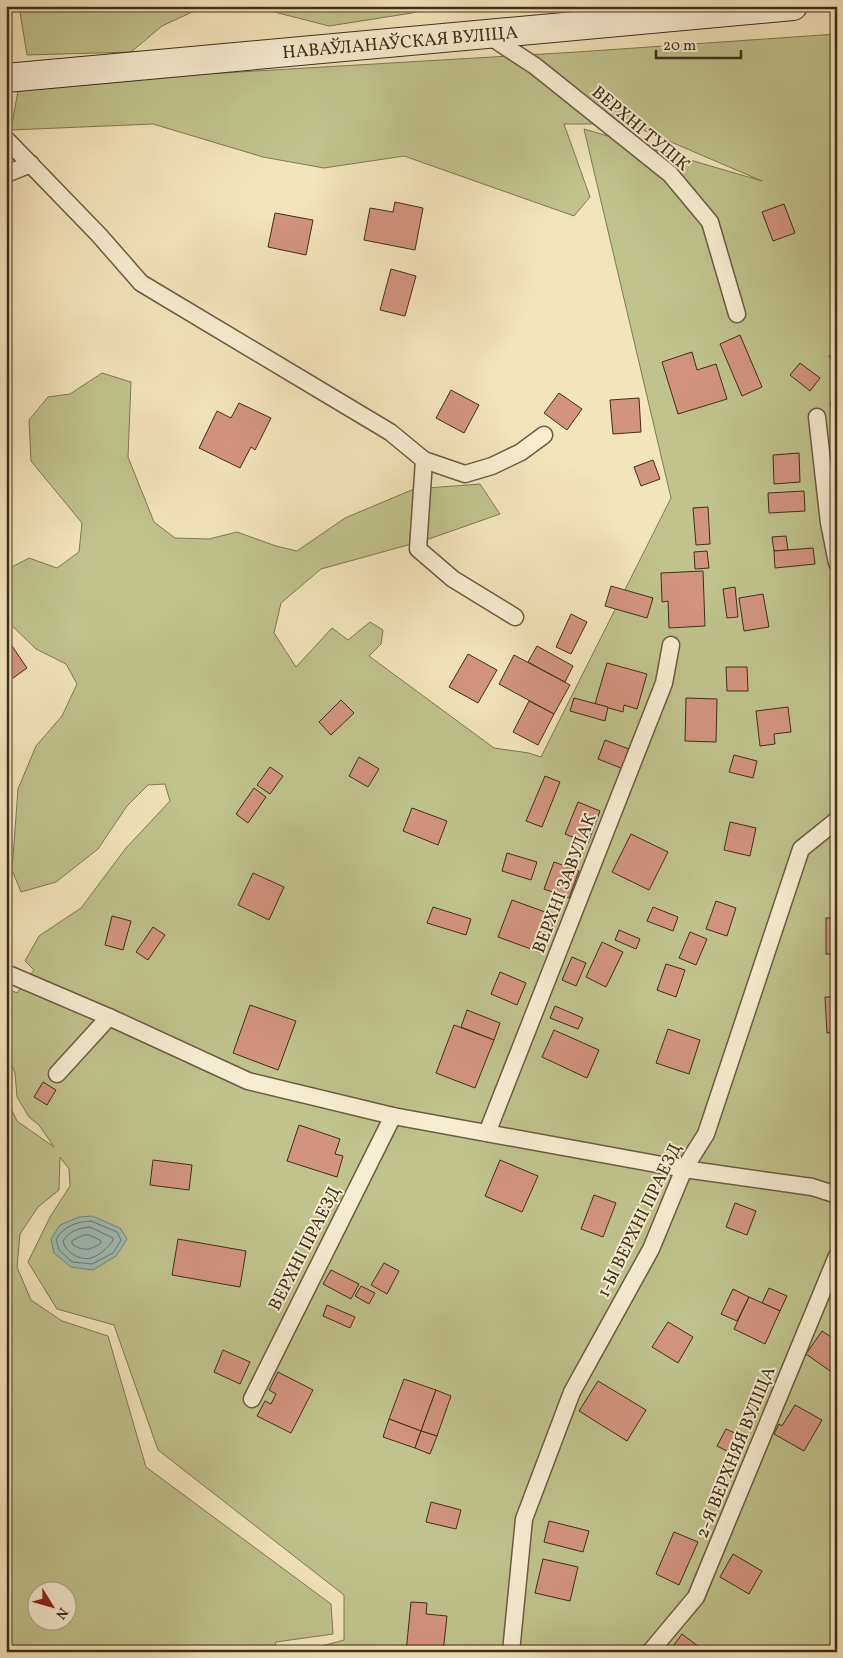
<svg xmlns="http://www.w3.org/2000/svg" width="843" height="1658" font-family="Vollkorn,serif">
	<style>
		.green { fill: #c0c38c; stroke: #7f7952; fill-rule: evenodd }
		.water { fill: #9dbdb7; stroke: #778478 }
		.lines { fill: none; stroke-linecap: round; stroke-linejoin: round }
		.shore { stroke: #6e7668; stroke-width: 1 }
		.building { fill: #d3947e; stroke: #3e2f19 }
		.lane-casing { stroke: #6b5c41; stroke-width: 19 }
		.secondary-casing { stroke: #3e2f19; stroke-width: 30 }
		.lane { stroke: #f7eed2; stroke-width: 16 }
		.secondary { stroke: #f7eed2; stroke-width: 28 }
		.labels { text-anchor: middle; stroke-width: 4; stroke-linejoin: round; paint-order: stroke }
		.street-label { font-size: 18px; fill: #3e2f19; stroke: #f7eed2 }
	</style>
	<rect width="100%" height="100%" fill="#f3e5ba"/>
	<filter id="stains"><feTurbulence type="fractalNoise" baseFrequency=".004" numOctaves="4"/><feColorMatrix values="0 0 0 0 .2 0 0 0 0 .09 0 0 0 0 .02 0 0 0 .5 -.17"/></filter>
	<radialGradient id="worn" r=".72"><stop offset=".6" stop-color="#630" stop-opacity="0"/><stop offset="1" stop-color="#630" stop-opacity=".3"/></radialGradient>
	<!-- green -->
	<g class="green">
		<polygon points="19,6 205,6 162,26 131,52 27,55"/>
		<polygon points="251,6 445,6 412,13 329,26"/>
		<path d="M837 34V1652H300L344 1640V1595L158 1450 114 1325 57 1309 28 1262 50 1217 70 1186 69 1169 60 1157 59 1190 38 1207 20 1234 17 1267 31 1300 62 1321 108 1336 146 1467 331 1604 333 1634 276 1642 273 1652H6V1071L7 1100 17 1121 54 1147 39 1125 29 1117 17 1097 15 1073 6 1052V988L17 993 34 970 25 961 39 936 81 908 126 848 170 801 165 784 148 785 127 806 98 849 56 882 21 892 12 870 18 789 36 746 62 716 77 684 66 664 36 649 6 620V570L29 558 57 568 79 552 82 523 31 461 29 420 48 397 70 394 102 373 131 382 128 457 154 522 175 538 209 539 237 532 276 546 297 551 345 518 414 489 480 484 500 514 426 540 321 569 281 603 274 633 296 667 332 628 348 640 370 622 383 630 381 644 369 656 494 748 529 753 541 757 671 498 584 129 762 181 629 124H564L590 197 574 216 404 156 324 168 263 157 153 124 11 130 19 85 577 52ZM38 1590H68V1620H38Z"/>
	</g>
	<!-- water -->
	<polygon class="water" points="92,1216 120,1228 127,1239 116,1256 93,1270 71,1267 54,1253 51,1239 60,1225 79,1217"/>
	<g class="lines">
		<!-- shore -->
		<g class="shore">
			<path d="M91 1221 117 1232 121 1240 113 1253 92 1264 72 1262 59 1250 56 1239C65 1226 75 1222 91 1221Z"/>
			<path d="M90 1227 113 1238V1240C109 1247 100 1255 91 1258 80 1261 65 1252 63 1241 69 1231 79 1228 90 1227Z"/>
			<path d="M84 1235H89L100 1240 101 1243C91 1250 83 1252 72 1244V1241Z"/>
		</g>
	</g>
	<!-- building -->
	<g class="building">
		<polygon points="395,202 423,208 415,250 364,240 370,208 393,212"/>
		<polygon points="784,204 795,233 773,241 762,212"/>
		<polygon points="275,213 313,220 306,255 268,247"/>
		<polygon points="391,269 416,276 405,316 380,310"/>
		<polygon points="740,335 762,387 742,396 720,344"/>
		<polygon points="692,352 697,370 716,364 727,399 678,414 662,362"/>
		<polygon points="837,352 837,369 829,356"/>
		<polygon points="800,363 820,378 810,391 790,375"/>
		<polygon points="451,390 479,405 464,433 436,418"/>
		<polygon points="559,393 582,409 567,430 544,413"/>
		<polygon points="639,398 641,432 613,434 610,400"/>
		<polygon points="837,401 837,432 836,432 830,402"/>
		<polygon points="239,403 271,418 255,450 251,447 240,468 199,448 217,411 231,418"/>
		<polygon points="799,453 800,482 774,484 773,455"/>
		<polygon points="653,460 660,479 641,486 634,467"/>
		<polygon points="804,491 805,511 769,513 768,493"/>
		<polygon points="708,507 710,544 696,545 693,508"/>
		<polygon points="786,536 788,550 774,551 772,537"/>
		<polygon points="813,548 815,564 775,568 774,551"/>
		<polygon points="707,551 709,568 695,569 694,552"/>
		<polygon points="703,571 705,626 669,628 668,601 662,602 661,573"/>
		<polygon points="611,586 653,598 647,618 605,606"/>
		<polygon points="735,587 738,617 727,618 723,589"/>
		<polygon points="763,594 769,627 744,631 739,598"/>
		<polygon points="571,614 587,622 571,654 556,647"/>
		<polygon points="8,640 27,668 9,681 6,676 6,641"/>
		<polygon points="537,646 573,666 565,682 528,662"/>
		<polygon points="468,654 497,670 478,703 449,687"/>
		<polygon points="514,655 570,685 554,714 499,684"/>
		<polygon points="607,663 647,674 637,709 624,705 623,712 595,704"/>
		<polygon points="726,667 747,667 748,691 727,691"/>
		<polygon points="574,698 608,707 605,721 570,711"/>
		<polygon points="686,698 717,699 716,742 685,741"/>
		<polygon points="341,700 354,713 331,735 319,722"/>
		<polygon points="529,701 554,714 538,745 513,732"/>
		<polygon points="788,707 791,732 774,734 775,744 760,746 756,711"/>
		<polygon points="605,740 629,749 621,768 598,759"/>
		<polygon points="734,755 757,761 753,778 729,772"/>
		<polygon points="359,757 379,769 368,787 349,776"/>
		<polygon points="270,767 283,776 270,794 257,785"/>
		<polygon points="545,776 560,782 542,827 526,821"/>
		<polygon points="254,788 266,797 248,823 236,814"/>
		<polygon points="578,802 600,811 588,843 565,834"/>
		<polygon points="412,808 447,821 438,845 403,831"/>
		<polygon points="730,822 756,828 750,856 724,850"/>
		<polygon points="631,834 668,852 649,890 612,872"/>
		<polygon points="507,853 537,862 531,880 502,871"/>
		<polygon points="554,862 579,871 569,898 544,889"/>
		<polygon points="253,873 284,887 269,920 238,905"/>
		<polygon points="512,900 556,916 542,953 498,937"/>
		<polygon points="716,901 736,908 727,936 706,929"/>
		<polygon points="433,907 471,919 466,935 427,923"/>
		<polygon points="653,907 678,917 673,931 647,921"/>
		<polygon points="112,916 131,921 123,950 105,945"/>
		<rect x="826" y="918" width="11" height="36"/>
		<polygon points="153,927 165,935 148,960 136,952"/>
		<polygon points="619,930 640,939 636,949 615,940"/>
		<polygon points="690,932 707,939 696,965 679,958"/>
		<polygon points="602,942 623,952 606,987 586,977"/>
		<polygon points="572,957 586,963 576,986 562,980"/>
		<polygon points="666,964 685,970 676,997 657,990"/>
		<polygon points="500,972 526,983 517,1005 491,994"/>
		<polygon points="825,997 837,997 837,1032 827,1033"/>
		<polygon points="250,1005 296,1021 278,1070 233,1053"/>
		<polygon points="555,1006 583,1018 578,1029 550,1018"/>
		<polygon points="467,1010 500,1023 494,1040 461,1027"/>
		<polygon points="454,1025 494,1040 475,1088 436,1073"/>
		<polygon points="668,1029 700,1040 689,1074 656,1063"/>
		<polygon points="554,1030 599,1050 587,1078 542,1057"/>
		<polygon points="43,1082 56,1090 47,1105 34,1097"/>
		<polygon points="299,1125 340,1139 335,1154 343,1156 337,1177 287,1161"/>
		<polygon points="153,1160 192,1165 189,1190 150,1185"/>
		<polygon points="500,1160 538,1176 522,1212 485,1196"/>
		<polygon points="594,1195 616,1203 603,1237 581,1229"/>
		<polygon points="735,1203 756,1211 747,1235 726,1227"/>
		<polygon points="178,1239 246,1251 240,1287 172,1275"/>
		<polygon points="384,1263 399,1271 387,1294 371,1285"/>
		<polygon points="331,1270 359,1284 351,1299 323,1284"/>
		<polygon points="361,1286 375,1293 369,1304 355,1296"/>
		<polygon points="769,1288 787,1296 780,1311 762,1303"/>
		<polygon points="733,1289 749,1297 737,1321 721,1314"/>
		<polygon points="749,1297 780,1311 765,1344 734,1329"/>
		<polygon points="327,1305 355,1317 350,1328 323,1316"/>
		<polygon points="668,1322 693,1337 678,1363 652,1347"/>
		<polygon points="822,1331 837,1341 837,1368 833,1373 806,1354"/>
		<polygon points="223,1350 250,1362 240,1384 214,1372"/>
		<polygon points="278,1372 313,1390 291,1433 257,1416 265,1401 271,1404 276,1394 269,1390"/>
		<polygon points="404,1379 436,1390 421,1431 389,1419"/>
		<polygon points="598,1381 646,1410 627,1441 579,1411"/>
		<polygon points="436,1390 451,1396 437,1436 421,1431"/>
		<polygon points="795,1405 822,1420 804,1451 774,1434 779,1424 782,1426"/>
		<polygon points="389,1419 421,1431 415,1448 383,1437"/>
		<polygon points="726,1429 748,1439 739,1457 717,1446"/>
		<polygon points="421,1431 437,1436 430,1454 415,1448"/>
		<polygon points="431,1502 461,1510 456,1529 426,1522"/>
		<polygon points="549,1521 589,1531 583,1552 544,1542"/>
		<polygon points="674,1532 698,1542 679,1585 656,1574"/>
		<polygon points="733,1554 762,1571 749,1594 720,1577"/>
		<polygon points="543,1559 578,1567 570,1601 535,1593"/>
		<polygon points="411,1602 427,1603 426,1614 447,1616 443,1652 406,1652"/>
		<polygon points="682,1634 702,1649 700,1652 669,1652"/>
	</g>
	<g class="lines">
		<!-- lane casing -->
		<g class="lane-casing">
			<g id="lane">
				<polyline points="486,34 535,66 670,174 710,222 737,314"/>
				<polyline points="6,139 99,235 141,283 390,432 424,460 465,474 492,466 521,452 544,435"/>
				<polyline points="6,174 31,164"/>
				<polyline points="817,417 829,523 837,563"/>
				<polyline points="424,460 418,549 453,579 515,617"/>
				<polyline points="6,973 109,1017 248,1081 393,1116 684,1169 812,1187 837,1195"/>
				<polyline points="57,1074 109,1017"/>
				<polyline points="487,1133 664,683 671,645"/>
				<polyline points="252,1399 393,1116"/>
				<polyline points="511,1652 524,1519 572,1392 651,1249 684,1169 706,1134 801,849 837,820"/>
				<polyline points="650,1652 696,1597 837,1256"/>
			</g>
		</g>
		<!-- secondary casing -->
		<g class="secondary-casing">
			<polyline id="secondary" points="6,78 793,6"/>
		</g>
		<!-- lane -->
		<use href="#lane" class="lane"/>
		<!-- secondary -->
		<use href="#secondary" class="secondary"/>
	</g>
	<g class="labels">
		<!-- street labels -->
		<g class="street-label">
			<text transform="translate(400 42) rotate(-5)" y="6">НАВАЎЛАНАЎСКАЯ ВУЛІЦА</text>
			<text transform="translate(641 128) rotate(40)" y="6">ВЕРХНІ ТУПІК</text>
			<text transform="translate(564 883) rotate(-69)" y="6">ВЕРХНІ ЗАВУЛАК</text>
			<text transform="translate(639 1220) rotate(-64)" y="6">1-Ы ВЕРХНІ ПРАЕЗД</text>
			<text transform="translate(304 1248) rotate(-63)" y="6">ВЕРХНІ ПРАЕЗД</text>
			<text transform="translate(735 1452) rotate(-68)" y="6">2-Я ВЕРХНЯЯ ВУЛІЦА</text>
		</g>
	</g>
	<!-- margin -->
	<rect width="843" height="1658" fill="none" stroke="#f3e5ba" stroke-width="25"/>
	<rect x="8" y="8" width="828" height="1643" fill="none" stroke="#3e2f19" stroke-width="2.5"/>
	<rect x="12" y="12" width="818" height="1633" fill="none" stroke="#3e2f19"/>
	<!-- north arrow -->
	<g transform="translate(52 1606) rotate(127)"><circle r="24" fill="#f7eed2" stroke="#ada288"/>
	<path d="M0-4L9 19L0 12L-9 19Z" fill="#8f2418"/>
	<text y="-8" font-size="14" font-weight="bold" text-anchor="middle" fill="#3e2f19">N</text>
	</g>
	<!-- scale -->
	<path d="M656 50v8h85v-8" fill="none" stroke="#3e2f19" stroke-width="2.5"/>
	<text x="663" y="50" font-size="15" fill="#3e2f19" stroke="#f7eed2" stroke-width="4" paint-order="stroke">20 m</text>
	<rect width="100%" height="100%" filter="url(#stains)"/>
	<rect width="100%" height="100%" fill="url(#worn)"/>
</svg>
